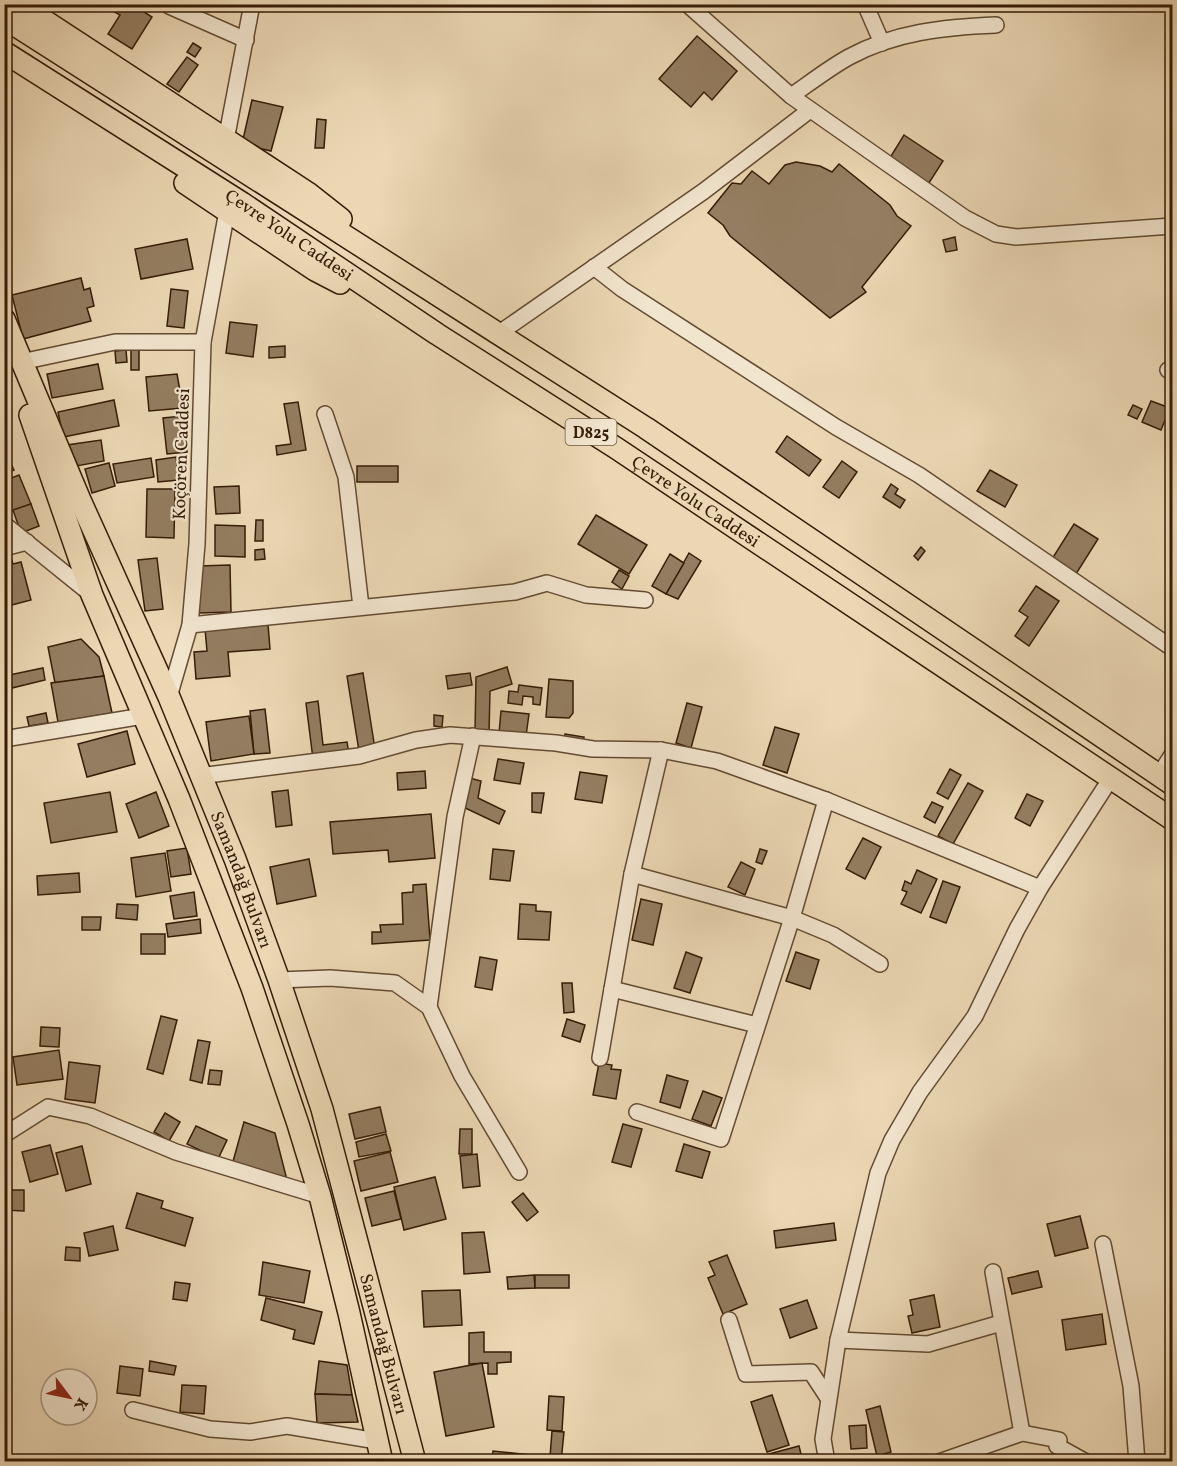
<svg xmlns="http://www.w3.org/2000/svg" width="1177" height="1466" font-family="Vollkorn,serif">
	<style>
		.building { fill: #947d61; stroke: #361c07; stroke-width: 1.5 }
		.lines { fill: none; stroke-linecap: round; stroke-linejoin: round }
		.minor-casing { stroke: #634b32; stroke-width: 18 }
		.highway-casing { stroke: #361c07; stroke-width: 24 }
		.minor { stroke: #f2e5ce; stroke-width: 15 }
		.highway { stroke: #ebd7b4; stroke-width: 21 }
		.labels { text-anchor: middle; stroke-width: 4.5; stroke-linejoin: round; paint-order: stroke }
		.shield { fill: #f2e5ce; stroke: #6e5843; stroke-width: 1.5 }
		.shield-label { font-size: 16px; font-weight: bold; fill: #361c07 }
		.street-label { font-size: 18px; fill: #361c07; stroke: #f2e5ce }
	</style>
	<rect width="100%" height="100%" fill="#ebd7b4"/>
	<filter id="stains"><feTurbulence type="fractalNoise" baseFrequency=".00333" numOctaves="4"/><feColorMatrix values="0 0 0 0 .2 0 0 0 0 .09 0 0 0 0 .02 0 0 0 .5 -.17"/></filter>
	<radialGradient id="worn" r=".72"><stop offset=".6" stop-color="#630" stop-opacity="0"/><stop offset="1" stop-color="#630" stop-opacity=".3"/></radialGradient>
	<!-- building -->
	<g class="building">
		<polygon points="114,4 132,4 152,17 132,49 108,34 120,15 111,10"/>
		<polygon points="341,4 358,4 355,11"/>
		<polygon points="697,36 737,71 712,100 704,92 691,107 659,79"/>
		<polygon points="193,43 201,48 195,57 187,52"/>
		<polygon points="187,57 198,65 179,92 167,84"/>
		<polygon points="252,100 283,107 271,151 242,144"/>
		<polygon points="317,119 326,120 324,148 315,148"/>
		<polygon points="904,135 943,161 927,186 888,161"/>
		<polygon points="796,162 820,166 832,172 839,164 890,205 897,216 911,226 862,287 866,292 830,318 730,236 723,225 708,213 732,183 741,184 752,171 769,184 785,165"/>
		<polygon points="955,237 957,250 946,252 943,240"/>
		<polygon points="187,239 193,269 141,279 135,249"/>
		<polygon points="81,278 84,290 90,288 94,306 87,308 91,321 23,339 12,295"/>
		<polygon points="171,289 188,291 184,328 167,326"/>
		<polygon points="230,322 257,325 253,357 226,353"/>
		<polygon points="285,346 285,357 269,358 269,347"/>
		<rect x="131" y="349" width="8" height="21"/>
		<polygon points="126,350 127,362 116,363 115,351"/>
		<polygon points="98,364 103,389 52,398 47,374"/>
		<polygon points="177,374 183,408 149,411 146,377"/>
		<polygon points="114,400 119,426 63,437 58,412"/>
		<polygon points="1151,401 1170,408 1161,430 1142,422"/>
		<polygon points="298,402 306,450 277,455 276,446 291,444 284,404"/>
		<polygon points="1133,405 1142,409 1137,419 1128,415"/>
		<polygon points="183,416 187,452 167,454 163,418"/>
		<polygon points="787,436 821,460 809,476 776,452"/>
		<polygon points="101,440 104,461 71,467 67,445"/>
		<polygon points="4,449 14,470 4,474"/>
		<polygon points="176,457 179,480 158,482 156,460"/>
		<polygon points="151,458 154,477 117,483 113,464"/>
		<polygon points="842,461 857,472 839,498 823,487"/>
		<polygon points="109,463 115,486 92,493 85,469"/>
		<rect x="357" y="466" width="41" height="16"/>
		<polygon points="990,470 1017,485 1005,507 977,491"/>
		<polygon points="19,475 31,504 4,514 4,481"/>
		<polygon points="891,484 898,489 895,494 905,500 900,508 883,497"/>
		<polygon points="239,486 240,513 216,514 214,487"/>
		<polygon points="147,489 175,489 174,538 146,537"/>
		<polygon points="31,504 39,526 21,533 13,510"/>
		<polygon points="596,515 647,545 629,574 578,544"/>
		<polygon points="256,520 263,520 263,541 255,541"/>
		<polygon points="1074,524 1098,539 1076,574 1052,559"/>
		<polygon points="215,525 245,526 245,557 215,556"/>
		<polygon points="921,547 925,551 918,560 914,556"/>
		<polygon points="264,549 265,559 255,560 255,550"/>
		<polygon points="689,553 701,561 678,599 666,594"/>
		<polygon points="670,554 684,563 666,594 652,586"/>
		<polygon points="11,557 13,564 21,562 31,600 4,607 4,559"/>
		<polygon points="157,558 163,609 145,611 138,560"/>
		<polygon points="230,565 231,612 199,613 198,566"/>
		<polygon points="619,570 629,576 622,589 612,582"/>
		<polygon points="1036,586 1059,601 1029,646 1015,636 1028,617 1019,611"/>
		<polygon points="268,624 270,649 228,652 230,676 196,679 194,652 207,651 205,629"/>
		<polygon points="81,639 99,657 104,676 55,683 48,647"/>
		<polygon points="507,667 512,684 490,691 489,733 475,732 476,677"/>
		<polygon points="43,668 45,680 12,688 9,675"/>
		<polygon points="363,673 375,749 359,751 347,676"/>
		<polygon points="470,673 472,685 448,689 446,676"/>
		<polygon points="104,676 112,713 58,722 51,683"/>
		<polygon points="549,679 573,681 573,713 569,718 546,717"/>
		<polygon points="519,685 542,688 540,705 533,704 533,697 523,696 522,705 508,703 509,691 518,692"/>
		<polygon points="318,701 323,745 347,742 349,754 313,759 306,703"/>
		<polygon points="687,703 702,707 691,748 676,743"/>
		<polygon points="265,709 270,753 254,754 250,711"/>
		<polygon points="501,711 529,714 526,736 499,733"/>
		<polygon points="46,713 48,723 29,726 27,717"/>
		<polygon points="434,715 443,716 442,727 434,726"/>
		<polygon points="249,716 254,754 211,761 206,722"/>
		<polygon points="775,727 799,734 787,773 763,765"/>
		<polygon points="127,731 135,764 87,777 78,744"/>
		<polygon points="565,734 584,737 583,743 564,740"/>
		<polygon points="498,759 524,763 520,784 494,780"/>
		<polygon points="950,769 961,775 948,799 937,793"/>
		<polygon points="425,771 426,788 398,790 397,773"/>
		<polygon points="580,772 607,776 602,803 575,799"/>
		<polygon points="466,777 481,781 478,798 505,811 499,824 461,806"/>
		<polygon points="968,783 983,791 953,844 938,836"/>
		<polygon points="288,790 292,825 276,827 272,792"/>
		<polygon points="110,792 117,832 51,843 44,803"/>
		<polygon points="156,792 169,826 139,838 126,804"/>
		<polygon points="532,793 544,793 541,813 532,812"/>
		<polygon points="1027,794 1043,801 1030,826 1015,818"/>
		<polygon points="932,802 943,807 935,823 924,817"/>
		<polygon points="431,814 435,858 389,862 388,850 333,854 330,822"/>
		<polygon points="863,838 881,847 865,879 846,869"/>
		<polygon points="187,848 191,874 171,877 167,851"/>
		<polygon points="493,849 514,851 510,881 490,879"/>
		<polygon points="760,849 767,851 762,864 756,862"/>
		<polygon points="165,853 171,891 136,897 131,858"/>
		<polygon points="309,859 316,896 277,904 270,867"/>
		<polygon points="741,862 755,869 745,895 728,887"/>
		<polygon points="917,870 937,879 921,913 901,904 907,892 902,890 905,881 911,884"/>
		<polygon points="79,873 80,892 38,895 37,876"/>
		<polygon points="943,881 960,887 946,923 930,917"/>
		<polygon points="426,884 430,940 372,944 372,932 381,932 380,925 403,924 402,893 413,892 413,885"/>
		<polygon points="194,892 197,916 174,919 170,896"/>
		<polygon points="641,899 662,904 653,945 632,940"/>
		<polygon points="117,904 138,905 137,920 116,918"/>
		<polygon points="520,904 536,905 536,911 551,912 549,940 518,939"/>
		<polygon points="82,917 101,917 100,930 82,930"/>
		<polygon points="200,919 201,933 168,937 166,924"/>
		<rect x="141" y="934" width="24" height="20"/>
		<polygon points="686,952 702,958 690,993 674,988"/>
		<polygon points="796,952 819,960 810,989 786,981"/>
		<polygon points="480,957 497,960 492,990 475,987"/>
		<polygon points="562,983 572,983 574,1012 564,1013"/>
		<polygon points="161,1016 177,1020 163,1074 147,1069"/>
		<polygon points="567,1019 585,1025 580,1042 562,1036"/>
		<polygon points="41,1027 60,1028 59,1047 40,1046"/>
		<polygon points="198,1040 210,1042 202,1083 190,1080"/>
		<polygon points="59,1050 63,1079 17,1085 13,1057"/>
		<polygon points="69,1062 100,1066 95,1103 65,1099"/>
		<polygon points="599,1063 612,1065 611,1069 621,1070 616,1099 593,1095"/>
		<polygon points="210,1070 222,1071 220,1085 208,1084"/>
		<polygon points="667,1075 688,1081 680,1108 660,1102"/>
		<polygon points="703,1091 722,1098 711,1126 692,1119"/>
		<polygon points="4,1092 12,1129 4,1131"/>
		<polygon points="380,1107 386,1132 355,1139 349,1114"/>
		<polygon points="165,1113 180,1122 169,1141 154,1132"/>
		<polygon points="244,1122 275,1133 287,1180 232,1165"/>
		<polygon points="623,1124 642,1129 631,1167 612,1162"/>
		<polygon points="196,1126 227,1140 218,1159 187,1144"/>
		<polygon points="460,1129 472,1129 472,1154 459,1154"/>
		<polygon points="386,1134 391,1151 359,1157 356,1142"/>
		<polygon points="684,1144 710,1152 702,1178 676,1171"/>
		<polygon points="50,1145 58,1174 30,1182 22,1152"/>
		<polygon points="82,1146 91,1184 66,1191 56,1153"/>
		<polygon points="390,1152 398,1182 361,1191 354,1161"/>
		<polygon points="477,1154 480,1186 463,1188 460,1156"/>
		<polygon points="435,1177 446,1219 404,1230 394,1187"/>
		<polygon points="4,1190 24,1190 24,1211 4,1210"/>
		<polygon points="394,1191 401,1219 372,1226 365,1198"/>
		<polygon points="137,1193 163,1201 161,1208 193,1218 185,1246 126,1228"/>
		<polygon points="523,1193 538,1212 527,1221 512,1202"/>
		<polygon points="1080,1216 1088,1248 1055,1256 1047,1224"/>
		<polygon points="834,1223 836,1240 776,1248 774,1231"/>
		<polygon points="113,1226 118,1250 89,1256 84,1233"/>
		<polygon points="484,1232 490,1272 464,1274 462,1233"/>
		<polygon points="66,1247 80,1248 80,1261 65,1260"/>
		<polygon points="727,1255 747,1304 723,1314 708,1278 715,1275 709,1262"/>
		<polygon points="263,1262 310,1271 304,1303 259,1295"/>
		<polygon points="1038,1271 1042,1287 1012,1294 1008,1278"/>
		<polygon points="534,1275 535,1288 508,1289 507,1277"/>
		<rect x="535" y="1275" width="34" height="13"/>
		<polygon points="175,1282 190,1284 187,1301 173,1299"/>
		<polygon points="460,1290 462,1325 424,1327 422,1291"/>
		<polygon points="934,1295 940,1327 912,1333 908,1316 913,1315 910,1300"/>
		<polygon points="266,1298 322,1312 314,1344 293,1339 295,1330 261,1320"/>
		<polygon points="807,1300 817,1328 790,1338 780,1309"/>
		<polygon points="1102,1314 1106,1344 1066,1350 1062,1320"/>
		<polygon points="484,1332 484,1352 511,1352 511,1362 497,1363 497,1374 488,1374 488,1363 469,1364 469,1333"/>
		<polygon points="150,1361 176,1366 174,1375 149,1371"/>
		<polygon points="319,1361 347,1365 352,1395 315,1394"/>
		<polygon points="482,1363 494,1427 446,1436 434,1372"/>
		<polygon points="120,1366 143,1369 140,1396 117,1393"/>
		<polygon points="182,1385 206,1386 204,1414 180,1412"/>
		<polygon points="315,1394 352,1395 358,1422 317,1423"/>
		<polygon points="772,1395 789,1445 767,1452 751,1402"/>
		<polygon points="549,1396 564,1397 562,1431 547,1430"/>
		<polygon points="880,1406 891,1452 877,1456 866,1410"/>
		<polygon points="866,1425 867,1448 851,1449 849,1426"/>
		<polygon points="552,1431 564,1432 561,1462 492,1462 493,1451 550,1457"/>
		<polygon points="799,1446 803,1462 767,1462 765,1455"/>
	</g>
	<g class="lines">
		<!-- minor casing -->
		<g class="minor-casing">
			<g id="minor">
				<polyline points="687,4 791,96 965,218 996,234 1016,237 1172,226"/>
				<polyline points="865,4 882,43"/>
				<polyline points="169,6 246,40"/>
				<path d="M791 96C810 83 829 68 849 57 895 32 945 27 996 25"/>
				<polyline points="226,140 252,4"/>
				<polyline points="594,267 622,289 836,427 919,475 1172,648"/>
				<polyline points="498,334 704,191 810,110"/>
				<polyline points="21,362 115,342 203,342"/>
				<polyline points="1168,370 1172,372"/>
				<polyline points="325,414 346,477 361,607"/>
				<polyline points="4,524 92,595"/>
				<polyline points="4,548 27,542"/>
				<polyline points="190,625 515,592 547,583 586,595 645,600"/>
				<polyline points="169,697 190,625 197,544 203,342 227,211"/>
				<polyline points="4,739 143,716"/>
				<polyline points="1159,775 1172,755"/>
				<polyline points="199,776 359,756 416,740 450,735 556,743 593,749 661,750 717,761 826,800 1040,888"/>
				<polyline points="632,874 792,918 833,935 880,964"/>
				<polyline points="279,980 330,978 395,983 429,1007 462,1076 519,1172"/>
				<polyline points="612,989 757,1025"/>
				<polyline points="429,1007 455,817 473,736"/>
				<polyline points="600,1058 632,874 661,750"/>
				<polyline points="637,1112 721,1139 792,918 826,800"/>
				<polyline points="4,1135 48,1107 90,1116 176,1152 320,1196"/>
				<polyline points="1103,1244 1131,1386 1137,1462"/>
				<polyline points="993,1272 1022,1433"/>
				<polyline points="729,1320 746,1374 811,1372 828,1398"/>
				<polyline points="838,1340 928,1344 1001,1323"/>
				<polyline points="133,1410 210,1429 250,1432 287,1426 377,1441"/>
				<polyline points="827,1462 823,1439 838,1340 878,1173 892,1140 920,1092 975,1016 1017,929 1040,888 1111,778"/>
				<polyline points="939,1462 1022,1433 1059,1440 1057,1446 1086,1462"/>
			</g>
		</g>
		<!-- highway casing -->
		<g class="highway-casing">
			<g id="highway">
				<polyline points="19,4 308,193 341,219"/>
				<polyline points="4,18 646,428 1172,784"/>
				<path id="s1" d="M4 52 242 203 437 334 616 448 1172 819"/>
				<polyline points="185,183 315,270 340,283"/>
				<path id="s2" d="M4 319 80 500 169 697 235 859 279 980 322 1109 415 1462"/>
				<polyline points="30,415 92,595 179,799 252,988 298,1124 320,1196 349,1313 382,1462"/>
			</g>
		</g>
		<!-- minor -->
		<use href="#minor" class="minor"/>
		<!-- highway -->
		<use href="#highway" class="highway"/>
	</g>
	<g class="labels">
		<!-- shield labels -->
		<rect class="shield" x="565.5" y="419" width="51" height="26" rx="4.5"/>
		<g class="shield-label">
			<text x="591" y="438">D825</text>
		</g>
		<!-- street labels -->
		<g class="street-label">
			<text dy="6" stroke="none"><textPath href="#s1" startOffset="339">Çevre Yolu Caddesi</textPath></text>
			<text transform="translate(181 454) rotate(-88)" y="6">Koçören Caddesi</text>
			<text dy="6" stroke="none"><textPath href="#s1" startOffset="825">Çevre Yolu Caddesi</textPath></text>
			<text dy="6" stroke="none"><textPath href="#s2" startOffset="609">Samandağ Bulvarı</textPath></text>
			<text dy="6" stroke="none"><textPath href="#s2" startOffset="1095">Samandağ Bulvarı</textPath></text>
		</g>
	</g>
	<!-- margin -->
	<rect width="1177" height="1466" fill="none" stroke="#ebd7b4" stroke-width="24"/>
	<rect x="6" y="6" width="1165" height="1454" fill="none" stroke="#361c07" stroke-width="3"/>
	<rect x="12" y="12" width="1153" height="1442" fill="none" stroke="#361c07" stroke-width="1.5"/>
	<!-- north arrow -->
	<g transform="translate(69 1397) rotate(122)"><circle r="28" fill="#f2e5ce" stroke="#a7957e" stroke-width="1.5"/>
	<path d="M0-4.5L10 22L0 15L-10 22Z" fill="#8f2418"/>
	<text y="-9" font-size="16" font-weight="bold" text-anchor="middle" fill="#361c07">K</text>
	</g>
	<rect width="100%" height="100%" filter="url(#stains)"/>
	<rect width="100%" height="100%" fill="url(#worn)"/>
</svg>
